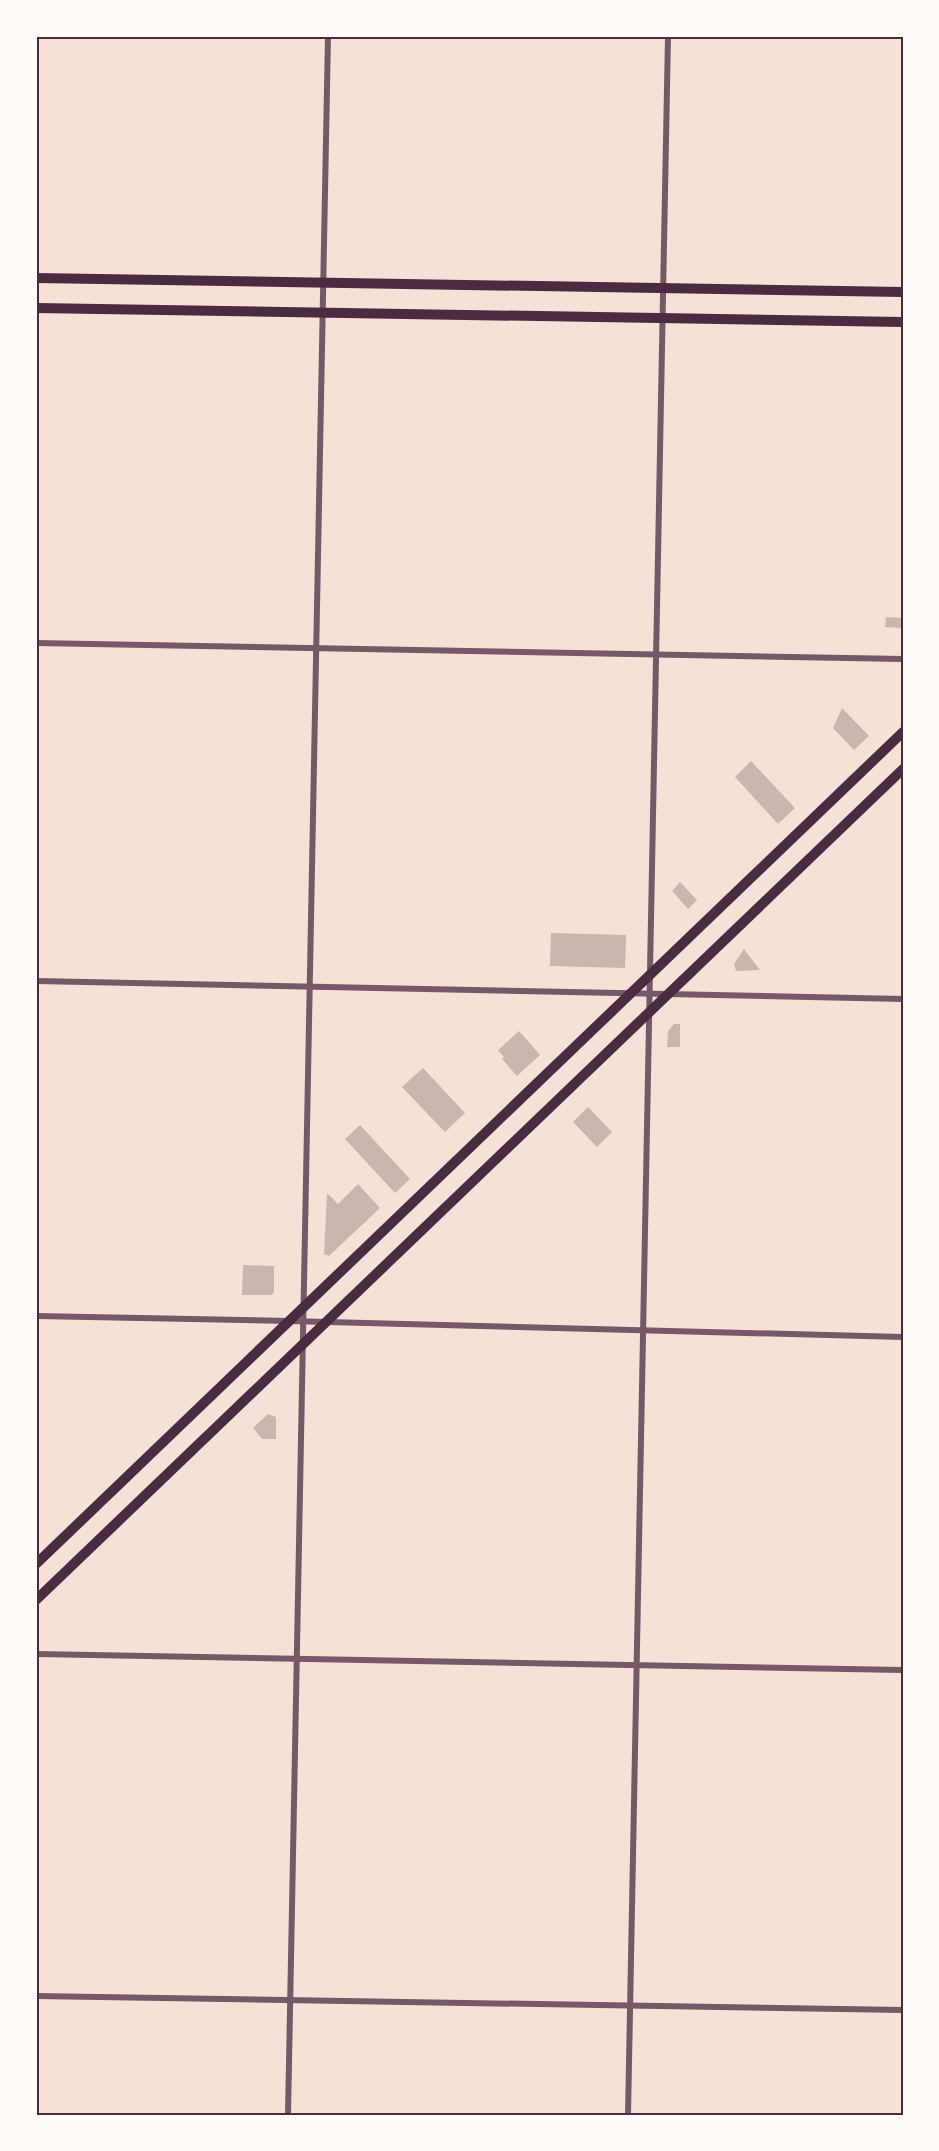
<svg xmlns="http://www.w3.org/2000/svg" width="939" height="2151" font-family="'Times New Roman',serif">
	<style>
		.building { fill: #ccb4b1 }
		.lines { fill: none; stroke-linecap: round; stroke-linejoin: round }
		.minor { stroke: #755966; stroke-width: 6 }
		.secondary { stroke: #4a2c40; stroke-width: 10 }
		.neatline { fill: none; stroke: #4a2c40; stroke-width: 2 }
	</style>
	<rect width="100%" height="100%" fill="#f7e1d7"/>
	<!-- building -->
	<g class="building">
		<polygon points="886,617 903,618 903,628 885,627"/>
		<polygon points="842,708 869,736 854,750 833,728"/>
		<polygon points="751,761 795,808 778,824 735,777"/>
		<polygon points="680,882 697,900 688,909 672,891"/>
		<polygon points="551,933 626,935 625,968 550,966"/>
		<polygon points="744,949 760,970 736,971 734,964"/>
		<polygon points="674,1024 680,1024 680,1047 667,1047 668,1031"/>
		<polygon points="519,1031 540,1055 517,1076 502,1059 504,1057 498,1050"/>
		<polygon points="423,1068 465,1113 445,1132 402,1087"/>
		<polygon points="588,1107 612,1132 597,1147 573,1122"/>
		<polygon points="360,1125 410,1179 395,1193 345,1139"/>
		<polygon points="358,1184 380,1208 329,1256 324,1254 327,1193 338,1204"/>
		<polygon points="243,1265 274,1266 274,1292 271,1295 242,1295"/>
		<polygon points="268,1414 276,1417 276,1439 262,1439 253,1428"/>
	</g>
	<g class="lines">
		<!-- minor -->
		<g class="minor">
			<polyline points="36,643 903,659"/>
			<polyline points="36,981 903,999"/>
			<polyline points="36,1316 289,1321 903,1337"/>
			<polyline points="36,1654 903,1670"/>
			<polyline points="36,1996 903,2010"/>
			<polyline points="288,2115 328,36"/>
			<polyline points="628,2115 668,36"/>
		</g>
		<!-- secondary -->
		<g class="secondary">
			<polyline points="36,278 903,292"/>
			<polyline points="36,308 903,322"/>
			<polyline points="36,1564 903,732"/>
			<polyline points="36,1600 903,769"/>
		</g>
	</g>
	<!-- border -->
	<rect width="939" height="2151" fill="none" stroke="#fffaf5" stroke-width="75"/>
	<rect x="38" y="38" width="864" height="2076" class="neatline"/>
</svg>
